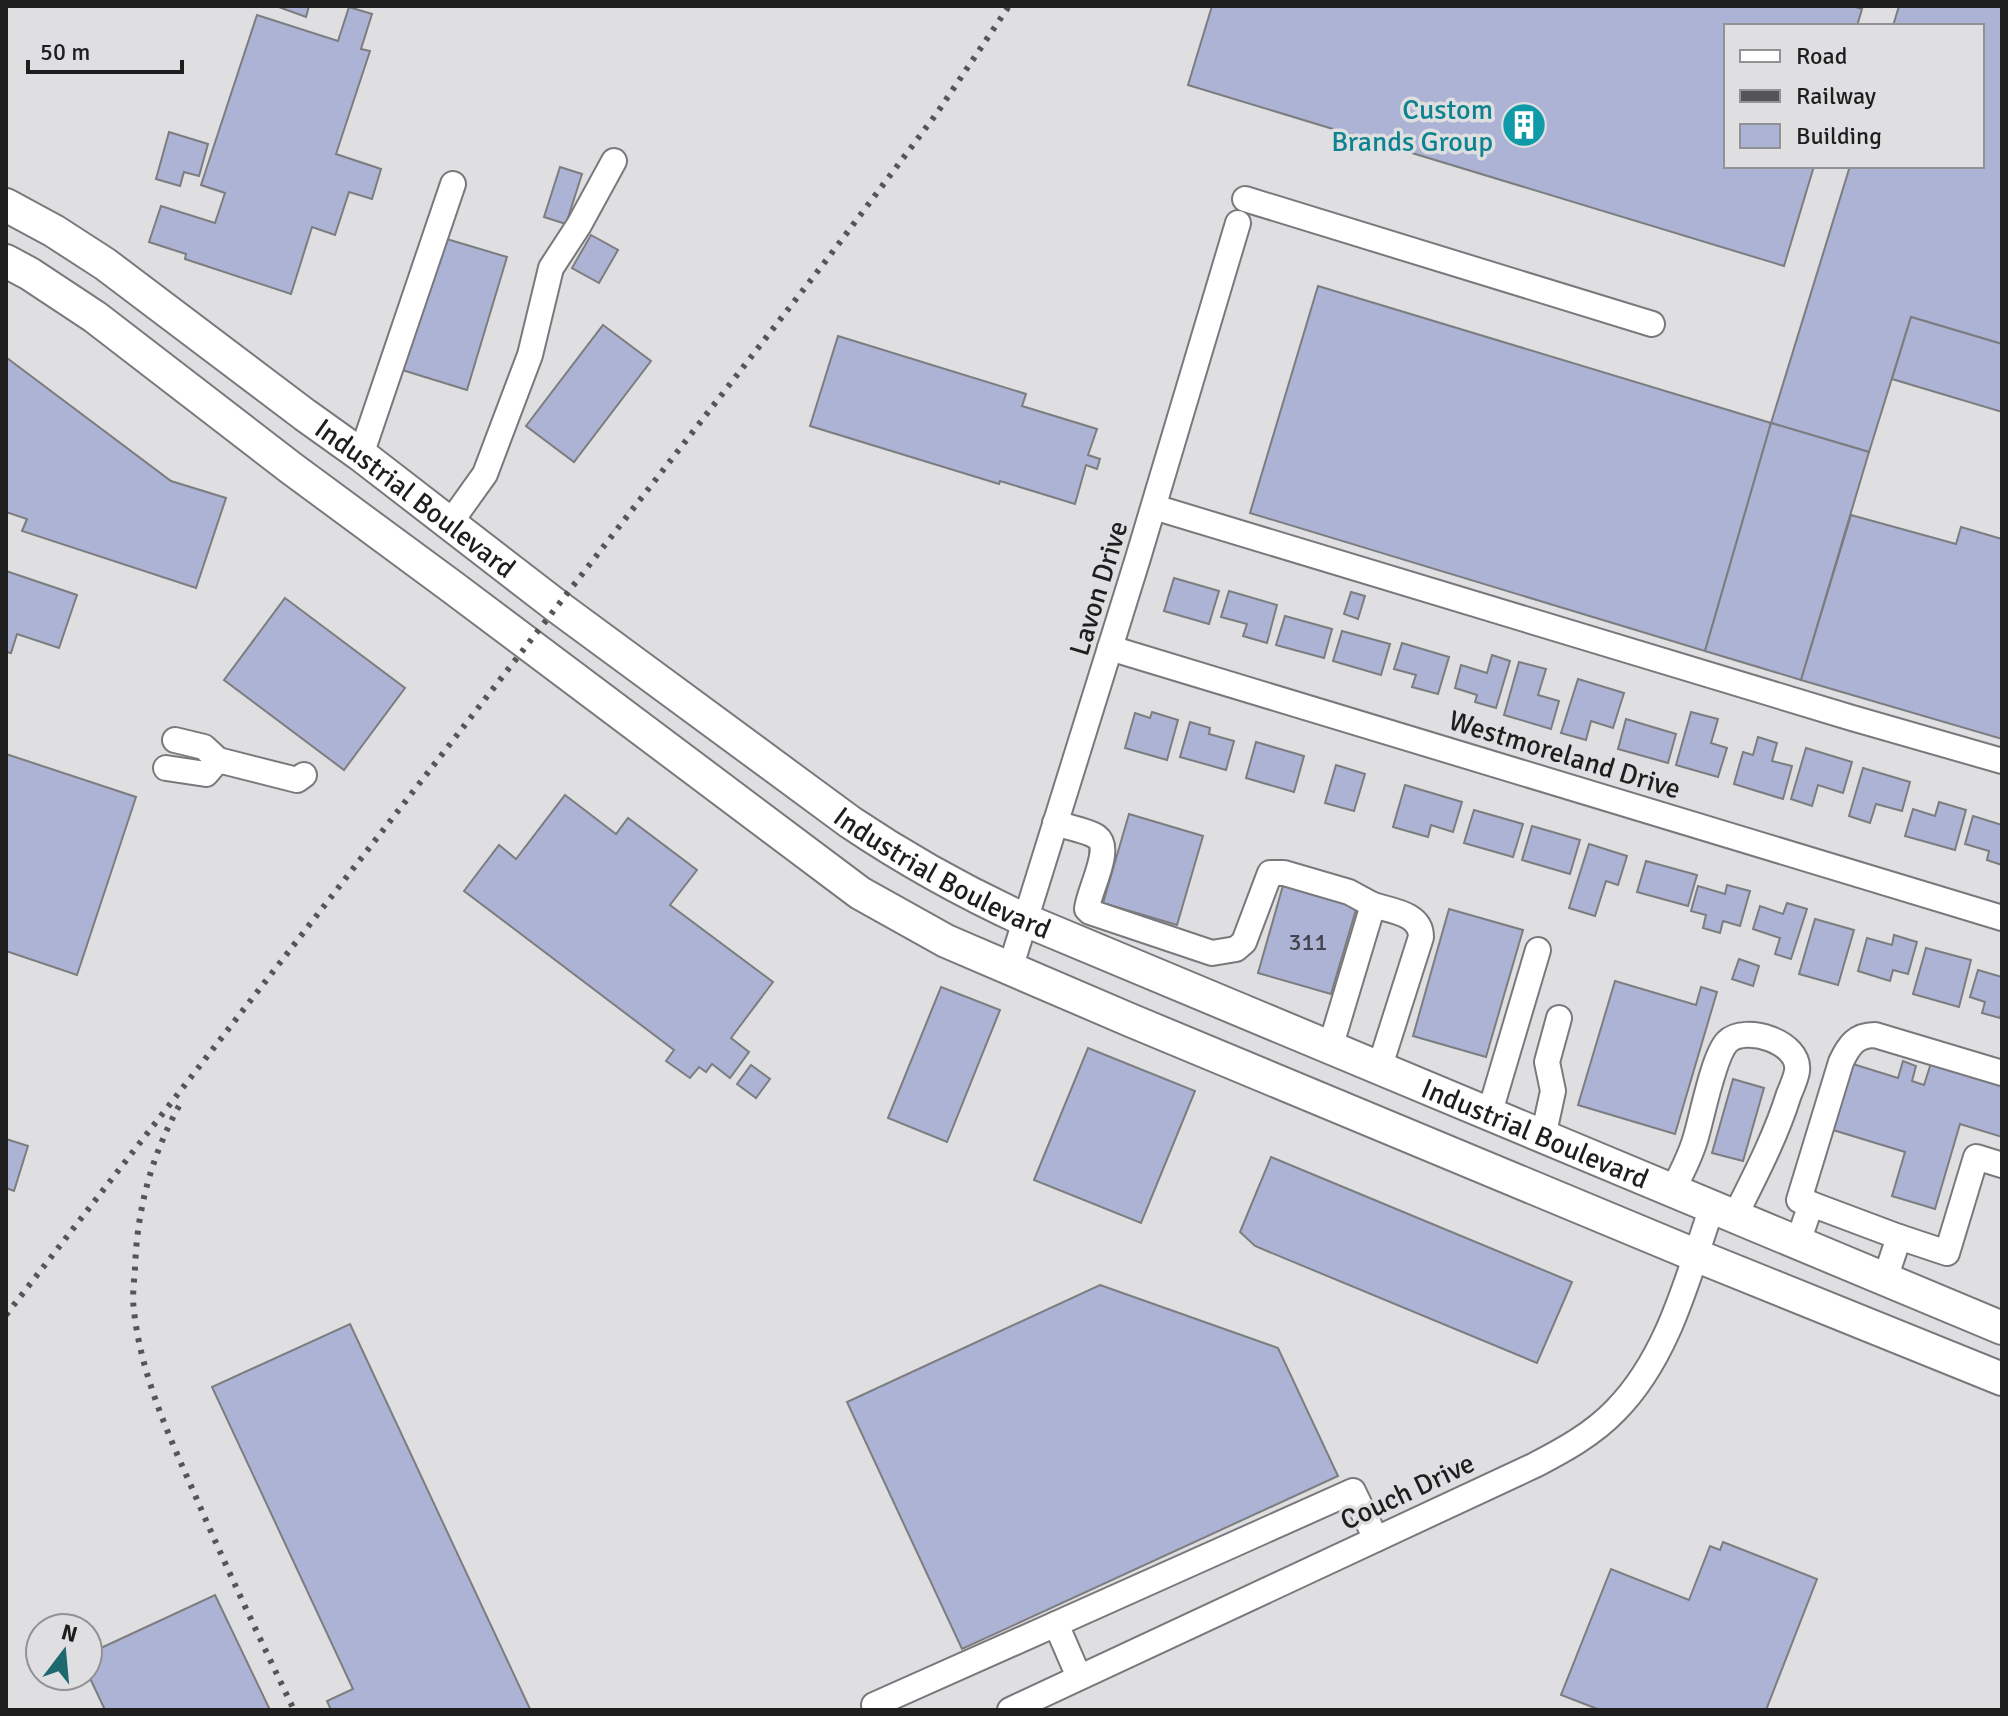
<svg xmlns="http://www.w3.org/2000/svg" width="2008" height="1716" font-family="Signika,sans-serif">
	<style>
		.building { fill: #adb3d5; stroke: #7c7d7f; stroke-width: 2 }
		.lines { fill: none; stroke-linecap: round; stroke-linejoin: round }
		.minor-casing { stroke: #79797c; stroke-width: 28 }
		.major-casing { stroke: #79797c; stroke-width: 36 }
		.minor { stroke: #fff; stroke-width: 24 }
		.major { stroke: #fff; stroke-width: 32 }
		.rail { stroke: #555557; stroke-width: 6; stroke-dasharray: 4 8; stroke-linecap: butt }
		.labels { text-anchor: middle; stroke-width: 7; stroke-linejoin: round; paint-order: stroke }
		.number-label { font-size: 24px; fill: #42434c }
		.culture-label { font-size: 28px; fill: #0d838f; stroke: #dfdfe2; text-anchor: end }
		.street-label { font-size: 28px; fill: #1e1e1f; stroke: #dfdfe2 }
	</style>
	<rect width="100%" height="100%" fill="#dfdfe2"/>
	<!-- building -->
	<g class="building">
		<polygon points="276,6 309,6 306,17"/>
		<polygon points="1212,6 1852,6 1862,9 1857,26 1726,26 1726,166 1814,166 1784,266 1188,85"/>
		<polygon points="1899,6 2002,6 2002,344 1911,317 1869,452 1771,423 1850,166 1982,166 1982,26 1893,26"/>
		<polygon points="349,7 372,14 361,49 370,51 336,154 381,169 372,199 349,192 335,235 312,227 291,294 185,259 186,254 149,242 161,206 215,223 225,193 201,185 257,15 338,41"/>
		<polygon points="169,132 208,144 199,176 184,172 180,186 156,179"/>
		<polygon points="560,167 582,174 566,224 544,217"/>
		<polygon points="591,235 618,250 599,283 572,268"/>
		<polygon points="440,237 507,257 467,390 399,369"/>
		<polygon points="1318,286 1771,423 1705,651 1250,513"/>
		<polygon points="1911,317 2002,344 2002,412 1892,379"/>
		<polygon points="603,325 651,361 574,462 526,426"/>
		<polygon points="838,336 1026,394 1022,406 1097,429 1088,455 1100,459 1097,469 1086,465 1075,504 1000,481 999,484 810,426"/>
		<polygon points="7,358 171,481 226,498 196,588 22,531 27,519 6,512"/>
		<polygon points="1771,423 1869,452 1801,680 1705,651"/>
		<polygon points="1851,515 1956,544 1961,527 2002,539 2002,739 1801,680"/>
		<polygon points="6,571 77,595 59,648 17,634 11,653 6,652"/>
		<polygon points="1174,578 1219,591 1209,624 1164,611"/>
		<polygon points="1229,591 1277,605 1267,643 1243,636 1247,624 1221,617"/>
		<polygon points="1351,592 1365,596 1358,619 1344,614"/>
		<polygon points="285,598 405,688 344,770 224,680"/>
		<polygon points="1285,616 1332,629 1324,658 1276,645"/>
		<polygon points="1342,631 1390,644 1381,675 1333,661"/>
		<polygon points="1402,643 1449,657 1438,694 1412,687 1416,675 1394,669"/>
		<polygon points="1492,655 1510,661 1496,708 1475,702 1477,695 1455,688 1461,665 1487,673"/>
		<polygon points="1519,662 1546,669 1538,695 1559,701 1551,729 1504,715"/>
		<polygon points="1578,679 1624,693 1613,728 1591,721 1586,740 1561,733"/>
		<polygon points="1152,712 1178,720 1167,760 1125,748 1135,713 1150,718"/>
		<polygon points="1691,712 1718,719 1711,743 1727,748 1718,777 1676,765"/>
		<polygon points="1626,719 1676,734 1668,763 1618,749"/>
		<polygon points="1190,722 1210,728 1209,734 1234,741 1226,770 1180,757"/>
		<polygon points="1758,737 1777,743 1772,761 1792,766 1783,799 1734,784 1743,752 1753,755"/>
		<polygon points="1256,742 1304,756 1294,792 1246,778"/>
		<polygon points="1806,748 1852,762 1843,793 1818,785 1812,806 1791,799"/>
		<polygon points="6,754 136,797 77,975 6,951"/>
		<polygon points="1336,765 1365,774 1354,811 1325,803"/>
		<polygon points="1863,768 1910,782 1902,811 1876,804 1870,823 1849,816"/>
		<polygon points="1405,785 1462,802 1453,832 1431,825 1428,837 1393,827"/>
		<polygon points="565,795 616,834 628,818 697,870 670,905 773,982 731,1038 749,1052 730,1078 712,1064 706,1072 699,1067 690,1078 666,1061 674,1050 464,891 499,845 516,859"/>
		<polygon points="1939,802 1966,810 1955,850 1905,836 1913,809 1935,816"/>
		<polygon points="1474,810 1523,824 1513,857 1464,843"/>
		<polygon points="1129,814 1203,836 1177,925 1103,903"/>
		<polygon points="1973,816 2002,825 2002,865 1987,860 1989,851 1965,844"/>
		<polygon points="1532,826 1580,840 1570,874 1522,860"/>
		<polygon points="1589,844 1627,856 1618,885 1606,881 1595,916 1569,908"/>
		<polygon points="1646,861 1697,875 1688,906 1637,892"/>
		<polygon points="1284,882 1358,903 1331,994 1258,973"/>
		<polygon points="1727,885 1750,891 1740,926 1723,921 1720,933 1703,928 1706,915 1691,911 1698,886 1725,894"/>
		<polygon points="1787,903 1807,909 1791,959 1775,954 1780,938 1753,929 1760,906 1783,914"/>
		<polygon points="1449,909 1523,930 1486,1057 1413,1036"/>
		<polygon points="1815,919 1854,930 1838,985 1799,974"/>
		<polygon points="1894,935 1917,942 1908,974 1893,970 1890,981 1858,971 1867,938 1892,945"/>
		<polygon points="1926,948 1971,960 1959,1007 1913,994"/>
		<polygon points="1739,959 1759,966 1753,986 1732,979"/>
		<polygon points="1978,970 2002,977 2002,1010 2000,1018 1982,1013 1985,1002 1970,997"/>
		<polygon points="1615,981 1696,1005 1701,987 1717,992 1675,1134 1578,1105"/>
		<polygon points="941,987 1000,1010 947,1142 888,1118"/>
		<polygon points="1088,1048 1195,1091 1141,1223 1034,1180"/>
		<polygon points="1932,1060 2002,1081 2002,1137 1960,1124 1935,1209 1892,1196 1905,1152 1833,1130 1853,1064 1898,1078 1903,1061 1916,1066 1912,1081 1924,1085"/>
		<polygon points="751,1065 770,1079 756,1098 737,1084"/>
		<polygon points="1733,1079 1764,1088 1743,1161 1712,1153"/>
		<polygon points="6,1139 28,1146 14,1191 6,1188"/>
		<polygon points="1271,1157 1572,1282 1537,1363 1255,1246 1240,1232"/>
		<polygon points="1100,1285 1278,1348 1338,1476 962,1649 847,1402"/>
		<polygon points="350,1324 530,1709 331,1710 327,1701 353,1689 212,1387"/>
		<polygon points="1723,1542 1817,1579 1766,1710 1600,1710 1561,1695 1611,1569 1689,1600 1710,1546 1720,1550"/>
		<polygon points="215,1595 270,1710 105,1710 88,1674 88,1654"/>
	</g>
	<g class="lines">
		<!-- minor casing -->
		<g class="minor-casing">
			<g id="minor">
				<polyline points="1245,199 1652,324"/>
				<polyline points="361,455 453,184"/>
				<polyline points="1154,507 1852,718 2002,761"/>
				<polyline points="450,523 485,474 530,355 551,268 579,225 614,161"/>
				<polyline points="1110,648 2002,918"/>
				<polyline points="175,740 204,747 218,760 297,780 304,775"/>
				<polyline points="166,768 206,774 218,760"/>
				<path d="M1055 823C1067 827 1089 831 1097 837 1113 849 1088 892 1087 909L1090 912 1212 953 1236 949 1244 942 1270 873H1284L1349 892 1373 905"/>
				<polyline points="1010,969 1138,558 1238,223"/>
				<path d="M1330 1048 1373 905C1391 911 1421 913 1421 937L1379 1069"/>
				<polyline points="1489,1115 1538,950"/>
				<polyline points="1543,1137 1553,1091 1547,1062 1559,1018"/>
				<path d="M1673 1190C1681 1174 1690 1157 1695 1140 1702 1118 1713 1057 1727 1042 1745 1024 1801 1042 1797 1071 1796 1078 1792 1087 1789 1094 1776 1136 1755 1176 1735 1216"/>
				<path d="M1811 1204 1799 1200 1841 1062C1849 1045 1856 1035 1875 1035L2002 1073"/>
				<polyline points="1798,1242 1811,1204 1899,1237"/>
				<polyline points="1885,1279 1899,1237 1947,1253 1976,1157 2002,1165"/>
				<polyline points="1079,1677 1056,1624 1353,1491 1376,1539"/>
				<polyline points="874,1705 1056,1624"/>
				<path d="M1010 1710 1535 1465C1564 1450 1593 1434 1616 1410 1669 1356 1688 1276 1712 1207"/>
			</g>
		</g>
		<!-- major casing -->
		<g class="major-casing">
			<g id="major">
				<path id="s1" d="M6 205 54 231 105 264 305 415 361 455 558 607 850 822C908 861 962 891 1025 920L2002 1328"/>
				<polyline points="6,261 30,274 95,317 291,468 451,586 860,893 946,941 1130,1020 1695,1255 2002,1379"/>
			</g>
		</g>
		<!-- minor -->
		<use href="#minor" class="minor"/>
		<!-- major -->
		<use href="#major" class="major"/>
		<!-- rail -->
		<g class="rail">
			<path d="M179 1106C151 1157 137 1210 135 1268 134 1282 132 1297 134 1311 141 1375 169 1436 195 1495 226 1567 260 1639 294 1710"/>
			<polyline points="6,1315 828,258 937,113 1009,6"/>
		</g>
	</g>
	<!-- icons -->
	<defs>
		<g id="building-disc" transform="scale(2.3)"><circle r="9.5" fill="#0f9aa8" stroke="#dfdfe2"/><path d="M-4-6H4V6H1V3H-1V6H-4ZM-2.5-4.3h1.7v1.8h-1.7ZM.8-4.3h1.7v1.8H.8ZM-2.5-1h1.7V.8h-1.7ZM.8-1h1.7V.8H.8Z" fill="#fff"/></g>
	</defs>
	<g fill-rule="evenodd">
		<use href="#building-disc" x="1524" y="125"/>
	</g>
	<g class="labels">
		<!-- number labels -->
		<g class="number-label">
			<text x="1308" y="950">311</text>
		</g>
		<!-- culture labels -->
		<g class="culture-label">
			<text x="1493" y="119">Custom<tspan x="1493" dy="32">Brands Group</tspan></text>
		</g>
		<!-- street labels -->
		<g class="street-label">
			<text dy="10" stroke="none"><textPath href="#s1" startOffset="504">Industrial Boulevard</textPath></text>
			<text transform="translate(1098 588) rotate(-73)" y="10">Lavon Drive</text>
			<text transform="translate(1565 754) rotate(17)" y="10">Westmoreland Drive</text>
			<text dy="10" stroke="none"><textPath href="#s1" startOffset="1152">Industrial Boulevard</textPath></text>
			<text dy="10" stroke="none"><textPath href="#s1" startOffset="1800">Industrial Boulevard</textPath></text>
			<text transform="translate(1407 1491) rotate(-25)" y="10">Couch Drive</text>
		</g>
	</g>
	<!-- border -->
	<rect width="2008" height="1716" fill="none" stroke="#1e1e1f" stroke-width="16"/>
	<!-- legend -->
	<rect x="1724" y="24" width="260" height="144" fill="#dfdfe2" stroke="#929294" stroke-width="2"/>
	<rect x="1740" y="50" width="40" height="12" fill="#ffffff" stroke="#929294" stroke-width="2"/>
	<text x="1796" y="64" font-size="24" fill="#1e1e1f">Road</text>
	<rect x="1740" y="90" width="40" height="12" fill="#555557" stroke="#929294" stroke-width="2"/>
	<text x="1796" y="104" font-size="24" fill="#1e1e1f">Railway</text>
	<rect x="1740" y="124" width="40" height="24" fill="#adb3d5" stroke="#929294" stroke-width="2"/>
	<text x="1796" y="144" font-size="24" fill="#1e1e1f">Building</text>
	<!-- north arrow -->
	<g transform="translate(64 1652) rotate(16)"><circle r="38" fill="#dfdfe2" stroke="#929294" stroke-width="2"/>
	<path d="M0-6L14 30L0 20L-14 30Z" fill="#1d696e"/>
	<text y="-12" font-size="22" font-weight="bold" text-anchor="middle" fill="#1e1e1f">N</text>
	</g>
	<!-- scale -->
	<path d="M28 60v12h154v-12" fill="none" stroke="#1e1e1f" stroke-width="4"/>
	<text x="40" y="60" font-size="24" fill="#1e1e1f" stroke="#dfdfe2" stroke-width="6" paint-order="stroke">50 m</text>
</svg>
